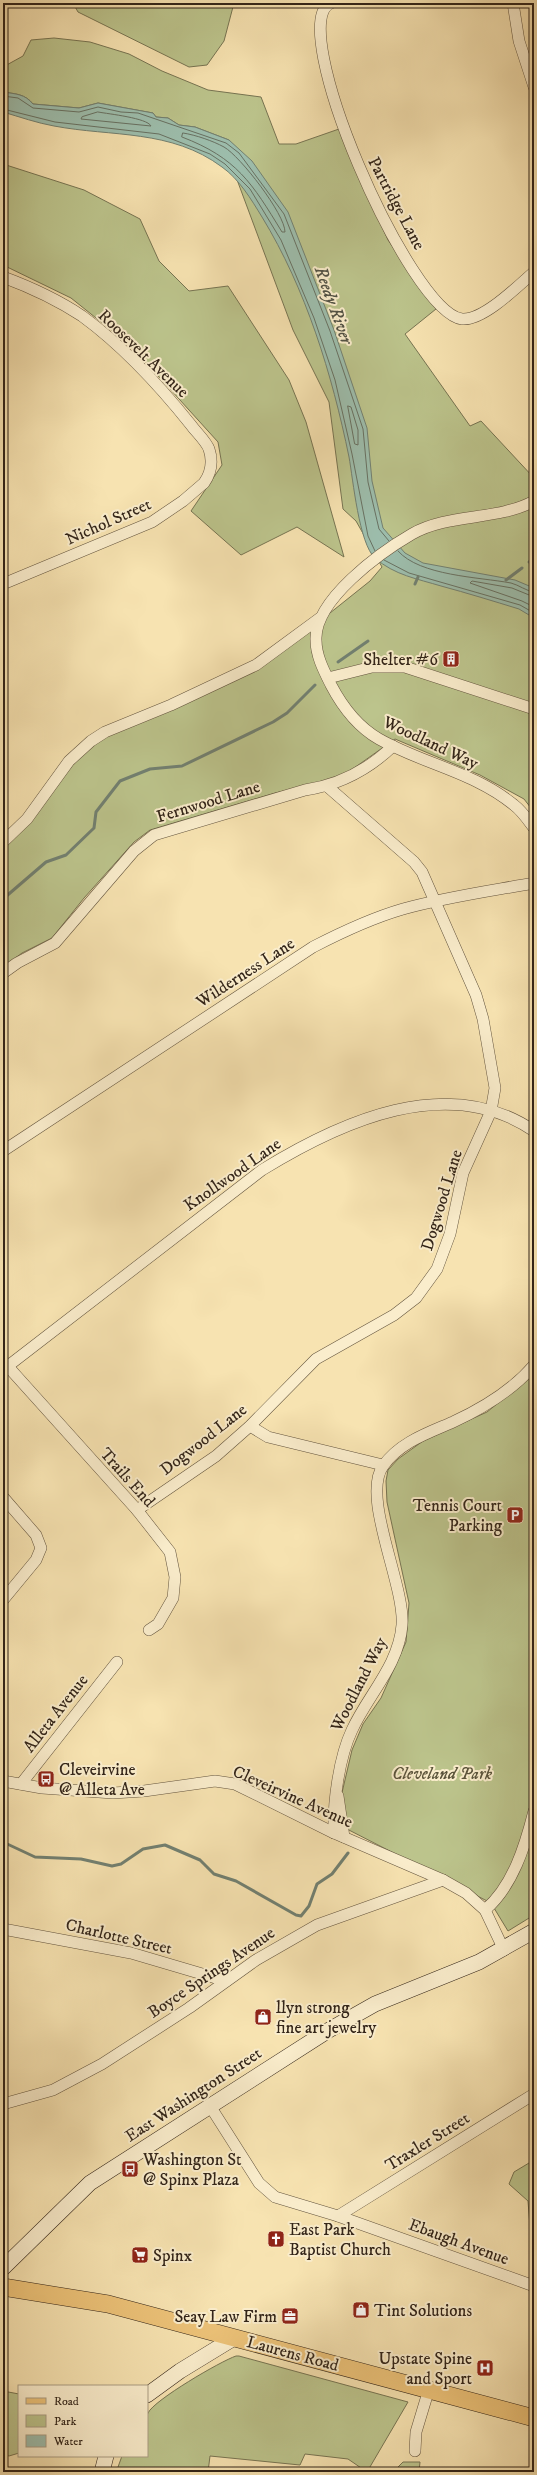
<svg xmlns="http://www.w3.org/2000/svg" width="537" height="2475" font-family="'IM FELL DW Pica',serif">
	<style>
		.green { fill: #bcc48c; stroke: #777452 }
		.water { fill: #9dbead; stroke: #728071 }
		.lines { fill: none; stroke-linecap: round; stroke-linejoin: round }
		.shore { stroke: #687162; stroke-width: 1 }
		.stream { stroke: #728071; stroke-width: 3 }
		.street-casing { stroke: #63543e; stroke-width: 12 }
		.secondary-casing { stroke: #322418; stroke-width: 16 }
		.primary-casing { stroke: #322418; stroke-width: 18 }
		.street { stroke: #faedcc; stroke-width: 11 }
		.secondary { stroke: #faedcc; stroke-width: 15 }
		.primary { stroke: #ecc278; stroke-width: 17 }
		.labels { text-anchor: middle; stroke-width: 4; stroke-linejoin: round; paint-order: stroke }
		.street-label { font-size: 17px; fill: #322418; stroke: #faedcc }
		.poi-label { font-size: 17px; fill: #322418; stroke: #faedcc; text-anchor: start }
		.park-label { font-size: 17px; font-style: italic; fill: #5b543b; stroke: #faedcc }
		.water-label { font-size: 18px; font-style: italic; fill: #525245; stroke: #faedcc }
	</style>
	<rect width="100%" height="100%" fill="#f7e3b1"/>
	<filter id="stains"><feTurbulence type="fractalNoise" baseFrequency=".005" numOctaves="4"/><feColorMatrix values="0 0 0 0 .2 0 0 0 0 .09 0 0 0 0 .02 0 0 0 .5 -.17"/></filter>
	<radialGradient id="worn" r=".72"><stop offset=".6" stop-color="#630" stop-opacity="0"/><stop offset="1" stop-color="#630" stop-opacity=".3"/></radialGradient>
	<!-- green -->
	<g class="green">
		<polygon points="73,3 234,3 224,41 207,65 189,67 78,12"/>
		<path d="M54 38 90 42 129 54 162 71 208 90 261 97 279 144H296L339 129 388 240 436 309 405 334 470 426 481 421 534 478V812L524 799 480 775 395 739 347 773 327 781 275 793 150 830 134 842 84 898 52 938 22 953 3 967V847L89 746 300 637 370 581 382 567 356 521 343 509 329 402 293 330 233 169 229 140 195 127 179 125 168 118 156 117 153 113 98 103 79 108 33 104C25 94 16 94 3 92V67L23 56 31 40Z"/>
		<polygon points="3,164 84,190 140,219 159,261 189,291 228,286 289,380 306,422 344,557 297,527 241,555 191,511 222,465 218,442 131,346 71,298 3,265"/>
		<polygon points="534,1374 534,1915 508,1931 491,1903 345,1828 341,1797 352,1750 363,1724 381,1698 406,1642 409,1603 387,1502 386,1481 388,1470 398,1459 423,1441 487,1412"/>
		<polygon points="534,2160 534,2229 530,2227 528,2201 509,2184 514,2172"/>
		<path d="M236 2356H239L408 2402 367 2472 348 2459 305 2454 300 2465 210 2456 208 2472H127L118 2467 122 2456H147C147 2447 144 2420 148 2413 154 2400 221 2361 236 2356Z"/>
		<polygon points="3,2391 19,2394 19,2453 9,2456 3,2454"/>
		<polygon points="403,2462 420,2462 419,2472 393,2472"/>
	</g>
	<!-- water -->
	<path class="water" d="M3 92C16 94 25 94 33 104L79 108 98 103 153 113 156 117 168 118 179 125 195 127 229 140 252 161 288 212 334 330 367 428 372 481 383 528 405 553 423 563 515 580 534 588V618L519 609C493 601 467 593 441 586 418 579 394 575 375 558 359 544 353 479 349 457 332 374 306 289 262 217 251 199 239 179 222 167 171 129 112 137 54 126 37 123 20 117 3 112Z"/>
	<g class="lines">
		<!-- shore -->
		<g class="shore">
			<polyline points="3,96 18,98 33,108 79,112 98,107 121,112 138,113 226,143 239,153 284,214 330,331 363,429 368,482 379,529 389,541"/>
			<polyline points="3,109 55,122 159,134 210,154 225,164 250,189 281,240 314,318 335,380 352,454 368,536 375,551"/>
			<path d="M98 112C109 114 147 118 151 126L81 119 82 117Z"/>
			<path d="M183 133C196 135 213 141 224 147 240 156 285 214 285 232H282C252 183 237 158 182 137Z"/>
			<polygon points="348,406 351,407 358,430 358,445 355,444"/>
			<path d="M398 551C420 576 479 577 511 583 519 585 526 591 534 592"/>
			<polyline points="384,560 409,573 520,605 534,613"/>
			<polyline points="534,597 512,588 472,581 470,583 522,601 534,607"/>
		</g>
		<!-- stream -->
		<g class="stream">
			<polyline points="529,562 534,557"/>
			<polyline points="506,580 522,568"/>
			<polyline points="415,584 418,577"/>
			<polyline points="338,662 368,641"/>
			<polyline points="3,899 46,862 66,855 94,828 96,812 120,781 150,769 182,766 273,722 287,713 315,685"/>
			<polyline points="3,1842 35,1857 81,1859 112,1866 121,1864 143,1849 165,1845 200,1860 214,1874 236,1881 296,1915 301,1916 309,1906 317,1884 332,1874 348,1853"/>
		</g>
		<!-- street casing -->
		<g class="street-casing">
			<g id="street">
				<path d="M331 3C283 21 409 312 462 319 483 321 518 286 534 272"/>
				<polyline points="513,3 519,41 534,87"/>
				<path d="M3 277C30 287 58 300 82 316 123 346 159 385 191 425 196 432 206 441 209 449 213 461 211 473 204 483L183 501 152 522 3 584"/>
				<path d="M534 501C497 521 449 513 412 534 381 552 314 600 316 640 316 656 324 671 331 685 342 706 358 727 379 739 423 764 474 772 514 805 522 811 528 820 534 828"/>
				<polyline points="328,678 372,667 405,667 534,709"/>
				<polyline points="3,842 27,819 69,761 91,741 105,732 171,705 256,665 320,618"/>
				<path d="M3 973 17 963 55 943 134 851 154 835 305 790C339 785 368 770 393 746"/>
				<path d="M3 1151 313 947C342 932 372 918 403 909 446 897 490 891 534 883"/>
				<polyline points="3,1361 137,1510 170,1552 175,1577 173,1598 158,1624 149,1630"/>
				<path d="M8 1366 262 1170C340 1122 448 1072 534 1131"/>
				<polyline points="250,1426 268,1437 383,1465"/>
				<polyline points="3,1497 36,1535 41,1548 36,1560 3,1600"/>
				<polyline points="137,1510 216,1456 250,1426 316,1359 394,1315 416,1298 437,1269 450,1234 463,1173 491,1111 495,1088 483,1019 476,995 422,872 414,862 328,787"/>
				<polyline points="3,1781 42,1788 113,1793 144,1791 215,1781 235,1784 334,1833 443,1880 466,1893 485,1910 504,1950"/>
				<polyline points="21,1784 117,1662"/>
				<polyline points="338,1796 344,1837"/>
				<path d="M334 1833C333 1803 339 1757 352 1730 368 1695 399 1665 402 1625 405 1585 361 1497 383 1466 400 1442 428 1433 453 1422 483 1408 513 1390 534 1365"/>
				<path d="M485 1910C513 1886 525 1846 534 1811"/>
				<polyline points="3,1929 131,1953 226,1981"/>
				<polyline points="3,2104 53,2090 102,2064 189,2008 256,1960 317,1925 443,1880"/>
				<polyline points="210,2106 259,2183 275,2197 338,2216 534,2286"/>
				<polyline points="338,2216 534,2094"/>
				<polyline points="415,2451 416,2432 429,2389"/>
			</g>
		</g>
		<!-- secondary casing -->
		<g class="secondary-casing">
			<g id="secondary">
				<polyline points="3,2268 90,2183 329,2030 375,2004 479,1962 534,1931"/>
				<polyline points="147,2395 180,2371 234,2338"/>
				<polyline points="102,2472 106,2456"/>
			</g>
		</g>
		<!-- primary casing -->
		<g class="primary-casing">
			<polyline id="primary" points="3,2287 108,2304 534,2418"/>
		</g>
		<!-- street -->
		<use href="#street" class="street"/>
		<!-- secondary -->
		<use href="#secondary" class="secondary"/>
		<!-- primary -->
		<use href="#primary" class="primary"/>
	</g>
	<!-- icons -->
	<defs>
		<g id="building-square" transform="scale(0.9)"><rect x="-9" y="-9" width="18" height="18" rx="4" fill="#8f2418" stroke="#faedcc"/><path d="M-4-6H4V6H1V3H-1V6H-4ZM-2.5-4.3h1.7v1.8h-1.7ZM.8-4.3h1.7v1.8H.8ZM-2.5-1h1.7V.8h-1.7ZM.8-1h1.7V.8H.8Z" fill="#fff"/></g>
		<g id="parking-square" transform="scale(0.9)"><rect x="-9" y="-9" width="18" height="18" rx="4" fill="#8f2418" stroke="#faedcc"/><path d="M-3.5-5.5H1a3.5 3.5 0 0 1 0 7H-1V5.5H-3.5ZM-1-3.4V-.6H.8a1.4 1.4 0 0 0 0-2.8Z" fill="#fff"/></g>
		<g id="bus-square" transform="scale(0.9)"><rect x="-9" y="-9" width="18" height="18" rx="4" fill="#8f2418" stroke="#faedcc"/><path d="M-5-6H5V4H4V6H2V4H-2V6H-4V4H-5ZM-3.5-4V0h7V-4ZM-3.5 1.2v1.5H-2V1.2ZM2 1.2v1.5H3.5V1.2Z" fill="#fff"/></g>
		<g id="shop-square" transform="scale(0.9)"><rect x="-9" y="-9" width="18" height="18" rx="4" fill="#8f2418" stroke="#faedcc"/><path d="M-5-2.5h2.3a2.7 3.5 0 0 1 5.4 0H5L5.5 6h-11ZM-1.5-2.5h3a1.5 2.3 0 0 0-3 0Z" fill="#fff"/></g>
		<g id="church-square" transform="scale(0.9)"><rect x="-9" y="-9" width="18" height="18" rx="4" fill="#8f2418" stroke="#faedcc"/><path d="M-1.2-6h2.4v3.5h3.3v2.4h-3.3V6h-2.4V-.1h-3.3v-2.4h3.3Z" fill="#fff"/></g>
		<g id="supermarket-square" transform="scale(0.9)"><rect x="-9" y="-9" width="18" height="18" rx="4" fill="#8f2418" stroke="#faedcc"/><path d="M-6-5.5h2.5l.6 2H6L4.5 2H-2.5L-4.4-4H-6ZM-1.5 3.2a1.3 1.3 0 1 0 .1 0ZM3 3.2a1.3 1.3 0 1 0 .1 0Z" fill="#fff"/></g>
		<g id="office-square" transform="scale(0.9)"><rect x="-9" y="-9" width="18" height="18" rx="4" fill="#8f2418" stroke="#faedcc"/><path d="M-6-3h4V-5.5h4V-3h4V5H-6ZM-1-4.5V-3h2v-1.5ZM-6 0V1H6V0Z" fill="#fff"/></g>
		<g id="hospital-square" transform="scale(0.9)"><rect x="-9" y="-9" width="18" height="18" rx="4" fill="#8f2418" stroke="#faedcc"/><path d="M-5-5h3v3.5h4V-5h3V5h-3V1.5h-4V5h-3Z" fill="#fff"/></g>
	</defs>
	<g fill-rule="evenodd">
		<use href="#building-square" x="451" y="659"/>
		<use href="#parking-square" x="515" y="1515"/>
		<use href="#bus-square" x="46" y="1779"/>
		<use href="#shop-square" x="263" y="2017"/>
		<use href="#bus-square" x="130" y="2169"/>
		<use href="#church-square" x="276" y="2239"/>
		<use href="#supermarket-square" x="140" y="2255"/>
		<use href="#shop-square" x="361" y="2310"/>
		<use href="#office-square" x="290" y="2316"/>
		<use href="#hospital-square" x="485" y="2368"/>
	</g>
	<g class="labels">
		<!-- street labels -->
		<g class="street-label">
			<text transform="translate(397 203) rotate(62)" y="6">Partridge Lane</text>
			<text transform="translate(144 353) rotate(44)" y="6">Roosevelt Avenue</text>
			<text transform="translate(108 521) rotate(-24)" y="6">Nichol Street</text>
			<text transform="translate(431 742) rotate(25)" y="6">Woodland Way</text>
			<text transform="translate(208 801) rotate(-17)" y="6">Fernwood Lane</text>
			<text transform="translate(245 972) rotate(-33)" y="6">Wilderness Lane</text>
			<text transform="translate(232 1174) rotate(-35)" y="6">Knollwood Lane</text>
			<text transform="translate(441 1200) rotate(-73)" y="6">Dogwood Lane</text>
			<text transform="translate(203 1439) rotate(-38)" y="6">Dogwood Lane</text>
			<text transform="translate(128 1477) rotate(48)" y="6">Trails End</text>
			<text transform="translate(358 1684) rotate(-63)" y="6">Woodland Way</text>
			<text transform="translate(55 1713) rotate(-52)" y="6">Alleta Avenue</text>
			<text transform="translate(293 1796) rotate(24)" y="6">Cleveirvine Avenue</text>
			<text transform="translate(119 1936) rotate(13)" y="6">Charlotte Street</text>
			<text transform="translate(211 1972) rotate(-34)" y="6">Boyce Springs Avenue</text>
			<text transform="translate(193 2094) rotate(-33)" y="6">East Washington Street</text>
			<text transform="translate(427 2141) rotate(-32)" y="6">Traxler Street</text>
			<text transform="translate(459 2241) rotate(20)" y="6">Ebaugh Avenue</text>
			<text transform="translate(293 2353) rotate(15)" y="6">Laurens Road</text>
		</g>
		<!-- poi labels -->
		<g class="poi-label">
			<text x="438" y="665" text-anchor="end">Shelter #6</text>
			<text x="502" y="1511" text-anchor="end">Tennis Court<tspan x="502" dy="20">Parking</tspan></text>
			<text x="59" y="1775">Cleveirvine<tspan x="59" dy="20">@ Alleta Ave</tspan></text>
			<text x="276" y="2013">llyn strong<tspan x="276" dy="20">fine art jewelry</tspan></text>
			<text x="143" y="2165">Washington St<tspan x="143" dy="20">@ Spinx Plaza</tspan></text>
			<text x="289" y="2235">East Park<tspan x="289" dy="20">Baptist Church</tspan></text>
			<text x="153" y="2261">Spinx</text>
			<text x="374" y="2316">Tint Solutions</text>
			<text x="277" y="2322" text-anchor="end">Seay Law Firm</text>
			<text x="472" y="2364" text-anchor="end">Upstate Spine<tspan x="472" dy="20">and Sport</tspan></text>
		</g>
		<!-- park labels -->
		<g class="park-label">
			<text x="442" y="1779">Cleveland Park</text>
		</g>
		<!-- water labels -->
		<g class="water-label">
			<text transform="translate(334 305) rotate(70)" y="6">Reedy River</text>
		</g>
	</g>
	<!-- margin -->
	<rect width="537" height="2475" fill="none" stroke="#f7e3b1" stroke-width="16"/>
	<rect x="4" y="4" width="529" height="2467" fill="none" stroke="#322418" stroke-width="2"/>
	<rect x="8" y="8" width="521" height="2459" fill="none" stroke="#322418"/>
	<!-- legend -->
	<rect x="18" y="2385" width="130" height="72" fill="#faedcc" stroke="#aa9d84"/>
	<rect x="26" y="2398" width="20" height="6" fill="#ecc278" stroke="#aa9d84"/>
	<text x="54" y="2405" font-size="12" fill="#322418">Road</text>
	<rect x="26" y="2415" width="20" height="12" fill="#bcc48c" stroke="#aa9d84"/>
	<text x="54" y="2425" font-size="12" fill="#322418">Park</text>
	<rect x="26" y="2435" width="20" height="12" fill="#9dbead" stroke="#aa9d84"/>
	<text x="54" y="2445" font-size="12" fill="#322418">Water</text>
	<rect width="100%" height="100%" filter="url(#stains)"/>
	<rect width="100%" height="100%" fill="url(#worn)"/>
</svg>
